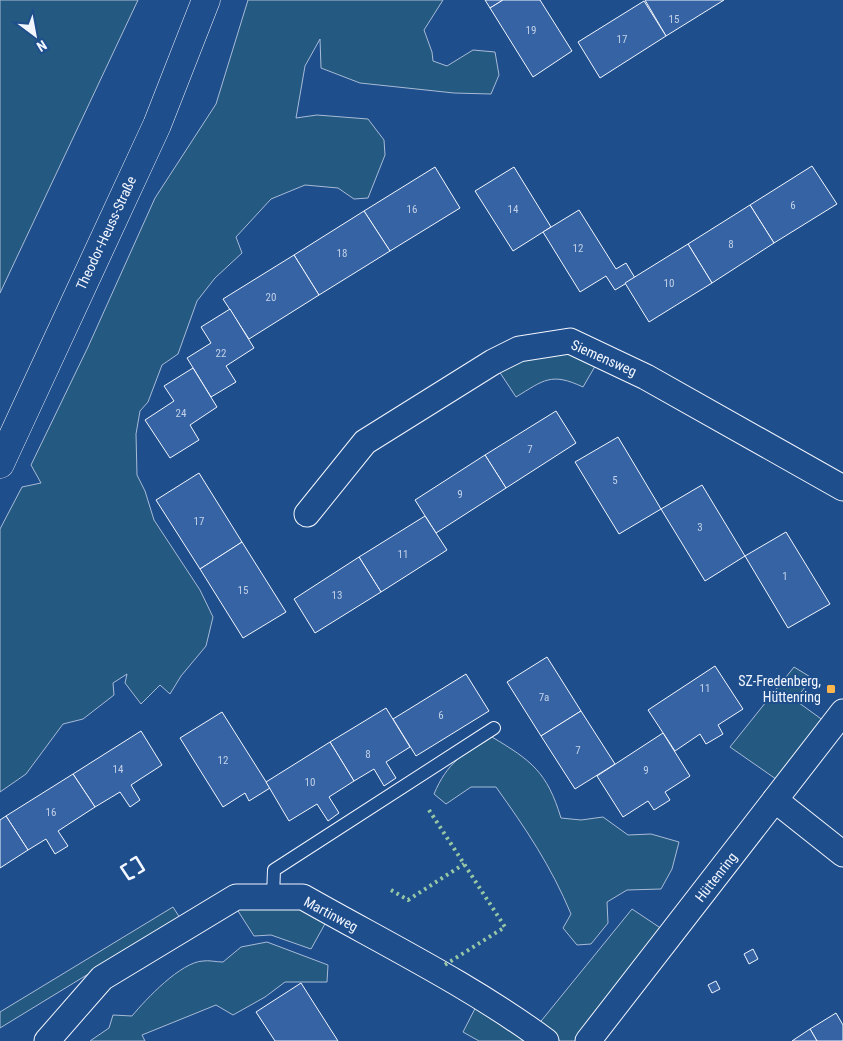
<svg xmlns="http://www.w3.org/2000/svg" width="843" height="1041" font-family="'Roboto Condensed',sans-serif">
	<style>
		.green { fill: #245a82; stroke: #a8bbd7 }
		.building { fill: #3563a3; stroke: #f2f6ff }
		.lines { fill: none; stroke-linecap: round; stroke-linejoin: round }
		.lane-casing { stroke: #f2f6ff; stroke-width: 14 }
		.street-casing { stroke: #f2f6ff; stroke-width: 27 }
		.secondary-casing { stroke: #f2f6ff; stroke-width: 29 }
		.lane { stroke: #1f4e8c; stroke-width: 12 }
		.street { stroke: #1f4e8c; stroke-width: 25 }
		.secondary { stroke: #1f4e8c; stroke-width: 28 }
		.hedge { stroke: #97c8a6; stroke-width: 4; stroke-dasharray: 2.5 4; stroke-linecap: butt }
		.wall { stroke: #f2f6ff; stroke-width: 2.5 }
		.poi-dot { fill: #ffb74d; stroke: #1f4e8c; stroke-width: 2 }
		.labels { text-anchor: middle; stroke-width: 4; stroke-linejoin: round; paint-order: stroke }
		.number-label { font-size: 11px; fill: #c3d1e8 }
		.street-label { font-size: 14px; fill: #f2f6ff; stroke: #1f4e8c }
		.poi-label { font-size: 14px; fill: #f2f6ff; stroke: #1f4e8c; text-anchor: end }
	</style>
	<rect width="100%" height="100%" fill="#1f4e8c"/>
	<!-- green -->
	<g class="green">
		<polygon points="0,0 138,0 0,293"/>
		<polygon points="248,0 443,0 424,30 432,52 433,61 447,66 473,50 495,52 499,75 491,94 454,93 360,83 321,68 320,39 305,66 296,118 317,115 368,119 384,140 385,155 368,198 354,199 338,188 305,185 271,199 236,237 242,253 215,278 197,301 178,354 162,365 148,402 140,411 136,434 137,475 145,491 154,520 200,590 213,617 206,646 181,676 170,694 160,685 141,704 125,683 127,674 113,683 114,695 83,719 63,724 26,774 0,792 0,529 22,487 41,483 31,465 88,347 155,198 216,104"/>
		<path d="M519 349 601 356 583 387C551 372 544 380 516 397L493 362Z"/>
		<polygon points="794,667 812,678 795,700 831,726 786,786 730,747"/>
		<path d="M492 737C532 761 547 772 561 818L581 820 603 817 628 835 651 834 679 842 672 869 661 889 627 890 607 902 608 923 591 944 577 945 563 928 571 914C551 866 526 829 496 787H471L446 804 434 794C447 763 463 753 492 737Z"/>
		<polygon points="231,900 331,913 311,949 271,935 254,936"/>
		<polygon points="173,907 180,918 0,1028 0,1012"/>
		<polygon points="632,909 671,935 588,1041 479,1041 463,1032 481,997 533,1031"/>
		<path d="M267 942 328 965 327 982H285L265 997 233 1015 216 1005 142 1035 145 1041H90L109 1028 113 1015 132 1016C146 999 181 962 203 961 209 960 216 962 223 962L241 947Z"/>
	</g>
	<!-- building -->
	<g class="building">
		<polygon points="485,0 503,0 490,8"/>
		<polygon points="503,0 540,0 572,51 533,77 490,8"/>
		<polygon points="645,0 724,0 666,36"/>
		<polygon points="644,1 666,36 600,78 578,42"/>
		<polygon points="812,166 837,204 774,243 750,205"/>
		<polygon points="435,167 460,208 390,251 364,211"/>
		<polygon points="514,167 551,227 513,251 475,191"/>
		<polygon points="750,205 774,243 712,283 688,244"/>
		<polygon points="579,210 616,269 626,263 635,278 615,290 606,276 580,292 543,232"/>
		<polygon points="364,211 390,251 319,295 294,255"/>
		<polygon points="688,244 712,283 649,322 625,283"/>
		<polygon points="294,255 319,295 249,339 223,299"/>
		<polygon points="230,309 254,348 226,366 236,382 211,397 187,358 211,343 201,327"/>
		<polygon points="193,368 217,407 190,425 199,440 170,458 145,420 174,401 164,386"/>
		<polygon points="556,411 576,443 506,488 485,455"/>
		<polygon points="618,437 661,509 619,534 575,462"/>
		<polygon points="485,455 506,488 436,533 415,500"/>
		<polygon points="199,473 242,542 200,569 156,500"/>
		<polygon points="702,485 745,556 705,581 661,509"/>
		<polygon points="425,516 447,550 381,592 359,557"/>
		<polygon points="786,532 830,604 788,628 745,556"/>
		<polygon points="242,542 286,612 243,638 200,569"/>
		<polygon points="359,557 381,592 315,633 294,599"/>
		<polygon points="547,657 581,711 541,736 507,682"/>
		<polygon points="715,666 743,709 718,725 723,734 706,744 700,734 675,751 648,710"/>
		<polygon points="466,674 489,711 416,756 393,719"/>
		<polygon points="386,708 410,747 386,762 396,778 384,786 374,769 354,781 330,742"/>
		<polygon points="581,711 615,764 575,789 541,736"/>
		<polygon points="222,712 270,788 249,801 245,793 223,807 180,738"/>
		<polygon points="141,731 162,765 131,785 140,800 130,807 120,792 95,807 73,774"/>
		<polygon points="663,733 690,776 665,792 670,800 654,810 648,801 623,817 597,776"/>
		<polygon points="330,742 354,781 329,797 339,813 328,821 317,804 289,821 266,782"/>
		<polygon points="73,774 95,807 58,831 68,846 55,854 46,839 28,850 6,816"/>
		<polygon points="6,816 28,850 0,868 0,820"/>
		<polygon points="753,949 758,959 749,964 744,954"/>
		<polygon points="716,981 720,989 712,993 708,985"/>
		<polygon points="301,983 338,1041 275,1041 256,1012"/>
		<polygon points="836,1013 843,1025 843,1041 817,1041 810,1029"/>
		<polygon points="810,1029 817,1041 792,1041"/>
	</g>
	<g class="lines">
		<!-- lane casing -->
		<g class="lane-casing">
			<polyline id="lane" points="273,896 274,870 494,728"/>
		</g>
		<!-- street casing -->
		<g class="street-casing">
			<g id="street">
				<polyline points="307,514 365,442 493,362 519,349 570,341 646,377 843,488"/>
				<polyline points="775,800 843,854"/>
				<path d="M47 1041 102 978 231 900 236 897H303C384 943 470 985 546 1041"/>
				<polyline points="588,1041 843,712"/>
			</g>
		</g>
		<!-- secondary casing -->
		<g class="secondary-casing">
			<polyline id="secondary" points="0,464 157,125 206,0"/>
		</g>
		<!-- lane -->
		<use href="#lane" class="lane"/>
		<!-- street -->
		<use href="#street" class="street"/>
		<!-- secondary -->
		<use href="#secondary" class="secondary"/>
		<!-- hedge -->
		<g class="hedge">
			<polyline points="429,810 505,927 443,966"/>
			<polyline points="391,890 408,900 464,864"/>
		</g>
		<!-- wall -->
		<g class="wall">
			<polyline points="131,860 136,857 144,870 139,873"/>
			<polyline points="126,864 121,867 129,879 134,877"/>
		</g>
	</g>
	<!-- markers -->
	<rect class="poi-dot" x="826" y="684" width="10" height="10" rx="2.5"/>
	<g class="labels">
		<!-- number labels -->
		<g class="number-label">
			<text x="674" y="23">15</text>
			<text x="531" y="34">19</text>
			<text x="622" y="43">17</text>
			<text x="793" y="209">6</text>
			<text x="412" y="213">16</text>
			<text x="513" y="213">14</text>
			<text x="731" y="248">8</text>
			<text x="578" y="252">12</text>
			<text x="342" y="257">18</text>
			<text x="669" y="287">10</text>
			<text x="271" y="301">20</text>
			<text x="221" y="357">22</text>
			<text x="181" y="417">24</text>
			<text x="530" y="453">7</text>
			<text x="615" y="484">5</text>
			<text x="460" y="498">9</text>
			<text x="199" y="525">17</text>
			<text x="700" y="531">3</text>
			<text x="403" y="558">11</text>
			<text x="785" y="580">1</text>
			<text x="243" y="594">15</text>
			<text x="337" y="599">13</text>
			<text x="705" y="692">11</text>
			<text x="544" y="701">7a</text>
			<text x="441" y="719">6</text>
			<text x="578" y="754">7</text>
			<text x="368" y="758">8</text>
			<text x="223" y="764">12</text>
			<text x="118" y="773">14</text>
			<text x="646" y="774">9</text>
			<text x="310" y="786">10</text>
			<text x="51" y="816">16</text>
		</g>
		<!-- street labels -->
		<g class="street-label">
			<text transform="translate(106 233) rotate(-65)" y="5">Theodor-Heuss-Straße</text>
			<text transform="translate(604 358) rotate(24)" y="5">Siemensweg</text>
			<text transform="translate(716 877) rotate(-52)" y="5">Hüttenring</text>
			<text transform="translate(331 914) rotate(28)" y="5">Martinweg</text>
		</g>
		<!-- poi labels -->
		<g class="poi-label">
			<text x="821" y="686">SZ-Fredenberg,<tspan x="821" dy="16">Hüttenring</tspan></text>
		</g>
	</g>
	<!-- north arrow -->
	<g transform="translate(35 35) rotate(148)" stroke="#1f4e8c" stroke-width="4" paint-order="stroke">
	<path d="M0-4L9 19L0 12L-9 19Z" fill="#f2f6ff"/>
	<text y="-8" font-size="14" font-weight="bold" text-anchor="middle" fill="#f2f6ff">N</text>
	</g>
</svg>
